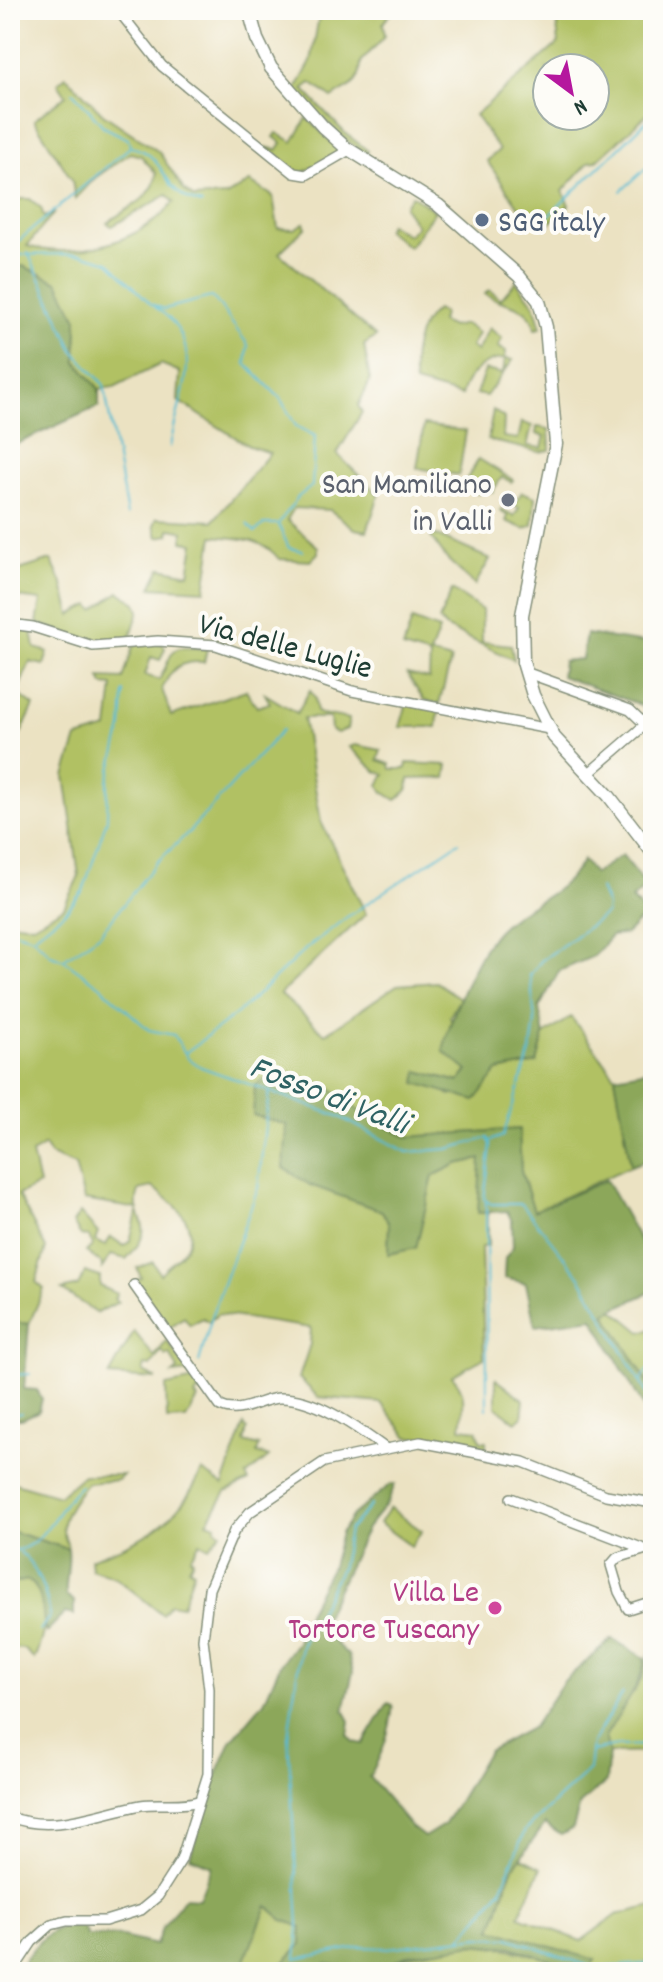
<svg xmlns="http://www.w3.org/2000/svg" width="663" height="1982" font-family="Dekko,sans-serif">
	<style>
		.green { fill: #b1c164; stroke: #687f4c; stroke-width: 2; fill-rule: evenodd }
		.forest { fill: #8ca75a; stroke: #567247; stroke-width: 2 }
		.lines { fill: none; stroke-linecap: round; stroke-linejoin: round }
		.stream { stroke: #55bbd3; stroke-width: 2 }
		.street-casing { stroke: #85907b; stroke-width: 12 }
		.secondary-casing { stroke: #85907b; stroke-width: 15 }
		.street { stroke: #fff; stroke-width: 9 }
		.secondary { stroke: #fff; stroke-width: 12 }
		.service-dot { fill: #5c6f8a; stroke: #fdfcf7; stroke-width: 3 }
		.worship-dot { fill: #6b7280; stroke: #fdfcf7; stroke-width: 3 }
		.hotel-dot { fill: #d1479c; stroke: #fdfcf7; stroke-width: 3 }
		.labels { text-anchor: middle; stroke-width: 8; stroke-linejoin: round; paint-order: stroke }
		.service-label { font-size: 32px; fill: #4e5e75; stroke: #fdfcf7; text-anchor: start }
		.worship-label { font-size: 32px; fill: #5b616d; stroke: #fdfcf7; text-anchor: end }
		.street-label { font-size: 32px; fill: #1f3d34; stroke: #fdfcf7 }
		.hotel-label { font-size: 32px; fill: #b23c85; stroke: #fdfcf7; text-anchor: end }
		.water-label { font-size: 34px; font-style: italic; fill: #2f6364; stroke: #fdfcf7 }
	</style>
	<rect width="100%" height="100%" fill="#fdfcf7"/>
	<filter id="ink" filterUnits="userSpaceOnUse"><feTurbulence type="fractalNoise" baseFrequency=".0125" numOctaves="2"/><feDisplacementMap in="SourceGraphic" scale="16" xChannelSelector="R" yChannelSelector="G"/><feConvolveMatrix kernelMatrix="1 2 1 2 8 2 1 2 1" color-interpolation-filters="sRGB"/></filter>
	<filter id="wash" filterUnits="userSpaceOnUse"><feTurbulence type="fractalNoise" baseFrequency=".006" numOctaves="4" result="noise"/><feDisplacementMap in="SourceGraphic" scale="32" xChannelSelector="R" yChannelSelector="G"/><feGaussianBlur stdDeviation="1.8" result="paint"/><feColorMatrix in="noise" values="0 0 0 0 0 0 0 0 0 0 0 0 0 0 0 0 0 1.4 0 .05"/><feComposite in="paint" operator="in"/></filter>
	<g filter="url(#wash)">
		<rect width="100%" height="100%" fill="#ebe2c2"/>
		<!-- green -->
		<g class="green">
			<path d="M320 10H394L383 23 385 36 361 62C360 87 350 85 332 98L311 83 303 89 344 132 368 151 365 154 341 136 295 91 311 62Z"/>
			<path d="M555 10H653V109L596 161 589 162 563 191 569 205 546 227 522 212 487 161 499 150 475 115 559 43ZM595 68V116H547V68Z"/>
			<path d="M66 76 103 114 159 152 184 190 194 198 226 196 250 182 273 196 278 228 294 229 304 223 306 227 279 253 376 337 364 345 370 381 358 406 362 412 337 454 379 495 367 531 355 529 330 510 294 508 287 520 318 547V553L310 561 279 559C263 538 239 538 213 536L205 590 151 587 161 568 189 574 194 543 183 541V531L170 529 169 535 158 537 154 525 157 518 213 521 270 453 249 446 178 401 180 372 161 364 114 387 99 389 76 361 77 330 45 279 23 266 10 269V199H30L41 208 44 217 53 214 27 246C76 260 141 242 174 202L167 195 112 226 107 223C123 210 157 198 156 173L141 156 130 153 95 178 75 199 72 180 34 120 66 95 58 83Z"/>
			<polygon points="307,118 342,152 300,174 265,147 277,150 282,143 274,137 277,133 293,142"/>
			<polygon points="412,195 435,211 409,247 386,230 389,224 408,235 417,226 404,207"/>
			<path d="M516 281 534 304 541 328 535 329C531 302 504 307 485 294L489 290 501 299Z"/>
			<path d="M436 310 443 313 441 322 452 327 465 324 478 333 471 347 477 351 489 328 502 338 498 347 506 351 505 359 513 360 486 396 476 394 485 370 503 374 505 359C485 358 466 375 461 396L415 383C410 358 415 327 436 310Z"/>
			<polygon points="493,410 504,418 503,437 518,439 522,422 532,426 527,446 542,448 545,436 536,434 537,427 549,429 550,450 539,452 488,440"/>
			<polygon points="424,425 466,431 459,475 417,468"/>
			<polygon points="479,459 513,480 511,482 502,477 492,492 483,487 478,494 463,485"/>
			<polygon points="522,492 535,497 533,525 524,529 506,521 508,516 500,511 501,509 514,516 519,508 514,505"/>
			<polygon points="433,534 490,559 475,585 447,559 431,537"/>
			<polygon points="51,560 63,585 71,615 90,605 94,610 119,592 136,603 139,611 130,638 99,644 37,623 41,600 10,596 10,573"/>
			<polygon points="452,590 482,610 482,642 511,645 514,660 445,627 439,620"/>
			<polygon points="412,620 439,630 430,654 451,660 439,704 424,700 407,674 429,679 430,656 403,648"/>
			<polygon points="23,629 32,631 35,648 48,652 44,665 30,662 17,693 34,706 10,756 10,655 15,653"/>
			<path d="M162 643 165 648 160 660 151 657 145 675 159 680C177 648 166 644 207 649L204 662C179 661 172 667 162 689L171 716 246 690 257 707 270 703 265 694 297 713 310 690 315 698 317 713 349 719 347 729 337 733 331 730 330 718H303L321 822 366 914 280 994 325 1034 397 985 436 982 460 998 450 1016 468 1070 460 1082 418 1071 450 1095 498 1071 537 1063 544 1035 571 1017 615 1076 631 1166 534 1211 521 1171 519 1129 406 1137 363 1114 327 1086 287 1125 362 1203 382 1211 389 1224 388 1254 416 1248 433 1176 457 1164 482 1159 478 1213H488V1246L481 1247 484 1358 452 1376C468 1392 463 1406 461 1428L477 1430 481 1441H486V1449L437 1439 408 1437 381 1403 318 1397 299 1378 310 1344 311 1328 218 1314 209 1322 203 1318 190 1325 184 1317 167 1329 135 1281 141 1277 137 1268 153 1262 160 1274C168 1265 183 1254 187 1245 199 1221 168 1198 152 1187L139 1190C128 1224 163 1221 126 1259L111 1255 102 1268 101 1263 86 1252 93 1245 89 1237 81 1235 73 1223 80 1213 98 1233 95 1241 105 1246 111 1237 124 1246 130 1241 138 1209 84 1200 75 1165 50 1155 44 1145 32 1154 39 1185 18 1195 46 1248 36 1282 44 1289 29 1324 10 1322V922L33 925 64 907 79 876 65 776 77 738 108 729 113 686 103 685 100 678 123 679 134 644Z"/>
			<polygon points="407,703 439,709 437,727 400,727"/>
			<polygon points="355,745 381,750 378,760 390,764 391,769 406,769 407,763 448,765 446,778 409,779 408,790 396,800 383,792 379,785 385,774 376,771 349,747"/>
			<polygon points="85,1272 100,1277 100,1286 117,1294 114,1299 118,1302 97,1313 62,1290 78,1286"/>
			<polygon points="613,1309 641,1332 653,1329 653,1391 605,1313"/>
			<polygon points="134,1331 154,1357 167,1341 189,1372 173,1374 178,1370 170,1354 166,1356 162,1351 150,1366 145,1365 143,1372 157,1379 109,1376"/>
			<polygon points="496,1379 524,1400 522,1417 516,1422 496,1407"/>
			<polygon points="195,1380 206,1395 198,1391 195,1396 198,1399 186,1419 167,1420 166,1386"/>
			<path d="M244 1425 247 1430 244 1442 259 1446 257 1453 269 1457 246 1476 249 1481 226 1492 207 1522 216 1525 215 1528 221 1532 209 1547 200 1542 190 1558 193 1560 189 1568 194 1571 182 1606 170 1604 162 1614 115 1577 91 1569 90 1559C144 1539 176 1526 202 1471L223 1485Z"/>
			<path d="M10 1471 11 1482 59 1496 83 1475H123L118 1480 87 1483C79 1492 60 1517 63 1530 64 1537 67 1541 68 1549L10 1531Z"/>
			<polygon points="390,1508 422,1531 411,1546 379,1523"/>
			<path d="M29 1580C53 1601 45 1634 34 1659L24 1649 10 1648V1583Z"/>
			<path d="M653 1650V1752L609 1753 605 1737C616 1717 629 1699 641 1680 647 1669 643 1660 653 1650Z"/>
			<path d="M520 1857 541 1868 519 1916 581 1941 616 1915 653 1906V1956L649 1957 644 1969 653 1972H643V1969L603 1972H373C462 1928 498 1944 586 1971L595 1960 492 1930 511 1871Z"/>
			<polygon points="267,1906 283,1920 302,1927 301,1945 274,1972 236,1972 244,1962"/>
		</g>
		<!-- forest -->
		<g class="forest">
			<polygon points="23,266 58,282 77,319 76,361 99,389 99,406 10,447 10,269"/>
			<polygon points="586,634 653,644 653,703 646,707 561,676 563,661 582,659"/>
			<path d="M622 855 647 886 632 899 646 914 626 934 611 936 594 956 559 971 539 1008 544 1035 537 1063 498 1071 475 1101 416 1083 418 1071 459 1082 468 1071 443 1051C450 1018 475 956 497 931 524 902 560 900 583 860L594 874Z"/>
			<polygon points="653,1069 653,1158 631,1166 615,1076"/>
			<polygon points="281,1070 327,1086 363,1114 407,1137 519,1129 521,1171 534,1211 606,1180 653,1264 653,1291 605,1313 653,1391 653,1407 645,1409 593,1318 535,1326 526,1283 504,1278 505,1258 513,1247 512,1221 507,1211 478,1213 481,1159 457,1164 433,1176 416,1248 388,1254 389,1224 382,1211 310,1185 284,1168 287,1125 253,1115 255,1085"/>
			<polygon points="10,1322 29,1324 24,1389 37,1390 42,1399 39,1411 22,1419 10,1419"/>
			<path d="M391 1484H395L388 1502 367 1528 319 1628 348 1655 353 1672 344 1710 350 1721 348 1735 354 1742 363 1744 388 1703 393 1705C390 1732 383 1754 369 1777L411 1827 424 1837 445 1824 488 1751 533 1727 564 1681 612 1639 645 1658C642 1687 619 1712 605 1737L609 1753 606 1782 580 1804 573 1828 561 1835 545 1824 511 1871 492 1929 595 1960 586 1972 511 1947 474 1944 408 1955 373 1972 327 1964 308 1971 274 1972 301 1945 302 1927 283 1920 267 1906 244 1962 236 1972H16C35 1946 47 1923 82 1925L87 1936H118L156 1945 162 1928 184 1898 199 1899 212 1866 190 1857 209 1793 231 1741 264 1702 280 1665 297 1642 305 1618 332 1566 341 1533 353 1515Z"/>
			<path d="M10 1531 68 1549C70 1566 65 1579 66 1595L74 1601V1615L65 1613 46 1632C41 1613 45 1594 29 1580L10 1583Z"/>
		</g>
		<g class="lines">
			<!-- stream -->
			<g class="stream">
				<polyline points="73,92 104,127 128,139 130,146"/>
				<polyline points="621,191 653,162"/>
				<polyline points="537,227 653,115"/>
				<path d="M10 248 130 147C169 153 158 194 202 204"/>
				<polyline points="28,253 74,351 104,385 127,515"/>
				<polyline points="10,255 81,254 109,262 151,304 164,309 211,297 216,301 248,345 246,364 280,398 296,426 315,436 312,486 298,497 278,524 289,548 303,551"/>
				<path d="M155 307C211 344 178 396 170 447"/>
				<polyline points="10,442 11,449"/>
				<polyline points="247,524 255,532 264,524 278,524"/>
				<polyline points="10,660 12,655"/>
				<polyline points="10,930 33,937 51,955 64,960 100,986 149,1030 174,1035 188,1058 201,1067 338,1116 407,1152 448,1149 488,1138 491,1145 484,1199 491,1204 522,1204 580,1277 653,1404"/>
				<polyline points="33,937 66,911 83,891 107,819 108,781 122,728 124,692"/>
				<polyline points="64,959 100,934 157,862 187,834 282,730"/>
				<polyline points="185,1053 240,1011 308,947 347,917 459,842"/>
				<polyline points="490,1141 503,1136 531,1050 535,1021 530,975 541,961 606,914 607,905 600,889"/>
				<polyline points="486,1202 487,1409"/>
				<polyline points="199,1362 215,1306 258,1188 269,1091"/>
				<polyline points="10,1375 30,1374"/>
				<polyline points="641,1381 653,1363"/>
				<polyline points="10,1415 22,1413"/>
				<polyline points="371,1505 349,1530 342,1566 301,1646 288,1736 299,1925 296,1959 360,1947 387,1948 479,1937 508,1938 595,1968 653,1963"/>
				<path d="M10 1550C42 1553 58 1504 80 1486"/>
				<path d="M20 1552C36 1564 48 1597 50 1616L39 1631"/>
				<polyline points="592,1751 617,1746 653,1745"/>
				<polyline points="461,1938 501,1890 525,1830 589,1770 592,1743 623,1693"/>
				<polyline points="283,1972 291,1964"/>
			</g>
		</g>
	</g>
	<g filter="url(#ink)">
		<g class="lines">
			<!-- street casing -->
			<g class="street-casing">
				<g id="street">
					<polyline points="118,10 162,66 294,173 306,175 349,150"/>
					<polyline points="10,624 33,627 93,646 158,641 216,645 352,691 549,729"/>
					<polyline points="525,672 630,710 653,732"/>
					<polyline points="588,774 646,724"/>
					<path d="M134 1285 220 1406C241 1416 259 1399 279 1398 316 1397 357 1428 385 1448"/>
					<polyline points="511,1498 644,1549"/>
					<polyline points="653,1547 617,1558 611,1565 619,1592 628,1609 653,1601"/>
					<path d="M10 1817C54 1834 98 1813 141 1805 160 1802 180 1807 198 1801"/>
					<polyline points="12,1972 32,1942 51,1925 67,1921 105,1921 141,1910 158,1896 181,1860 208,1774 209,1689 203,1639 209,1589 234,1531 250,1512 324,1462 420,1442 523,1462 606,1495 653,1503"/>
				</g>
			</g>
			<!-- secondary casing -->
			<g class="secondary-casing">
				<polyline id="secondary" points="249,10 257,39 271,68 323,127 345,147 438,205 519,276 539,301 546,327 556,444 522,615 523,662 533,695 554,737 609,796 653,853"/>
			</g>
			<!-- street -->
			<use href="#street" class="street"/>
			<!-- secondary -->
			<use href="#secondary" class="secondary"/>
		</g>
	</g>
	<!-- markers -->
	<circle class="service-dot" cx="482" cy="220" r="8"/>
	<circle class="worship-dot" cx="508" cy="500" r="8"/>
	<circle class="hotel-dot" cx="495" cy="1608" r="8"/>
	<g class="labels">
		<!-- service labels -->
		<g class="service-label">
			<text x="498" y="231">SGG italy</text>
		</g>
		<!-- worship labels -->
		<g class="worship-label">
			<text x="492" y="493">San Mamiliano<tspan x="492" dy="37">in Valli</tspan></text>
		</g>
		<!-- street labels -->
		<g class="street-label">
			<text transform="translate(286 644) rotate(15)" y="11">Via delle Luglie</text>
		</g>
		<!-- hotel labels -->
		<g class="hotel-label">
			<text x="479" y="1601">Villa Le<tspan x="479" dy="37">Tortore Tuscany</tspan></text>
		</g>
		<!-- water labels -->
		<g class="water-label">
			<text transform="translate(330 1093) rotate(21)" y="12">Fosso di Valli</text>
		</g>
	</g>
	<!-- margin -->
	<rect width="663" height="1982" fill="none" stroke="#fdfcf7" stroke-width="40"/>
	<!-- north arrow -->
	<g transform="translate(571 92) rotate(148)"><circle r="38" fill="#fdfcf7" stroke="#a4b0a9" stroke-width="2"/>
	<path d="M0-6L14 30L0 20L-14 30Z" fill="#b5179e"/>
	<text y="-12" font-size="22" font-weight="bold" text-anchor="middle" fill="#1f3d34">N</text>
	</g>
</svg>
